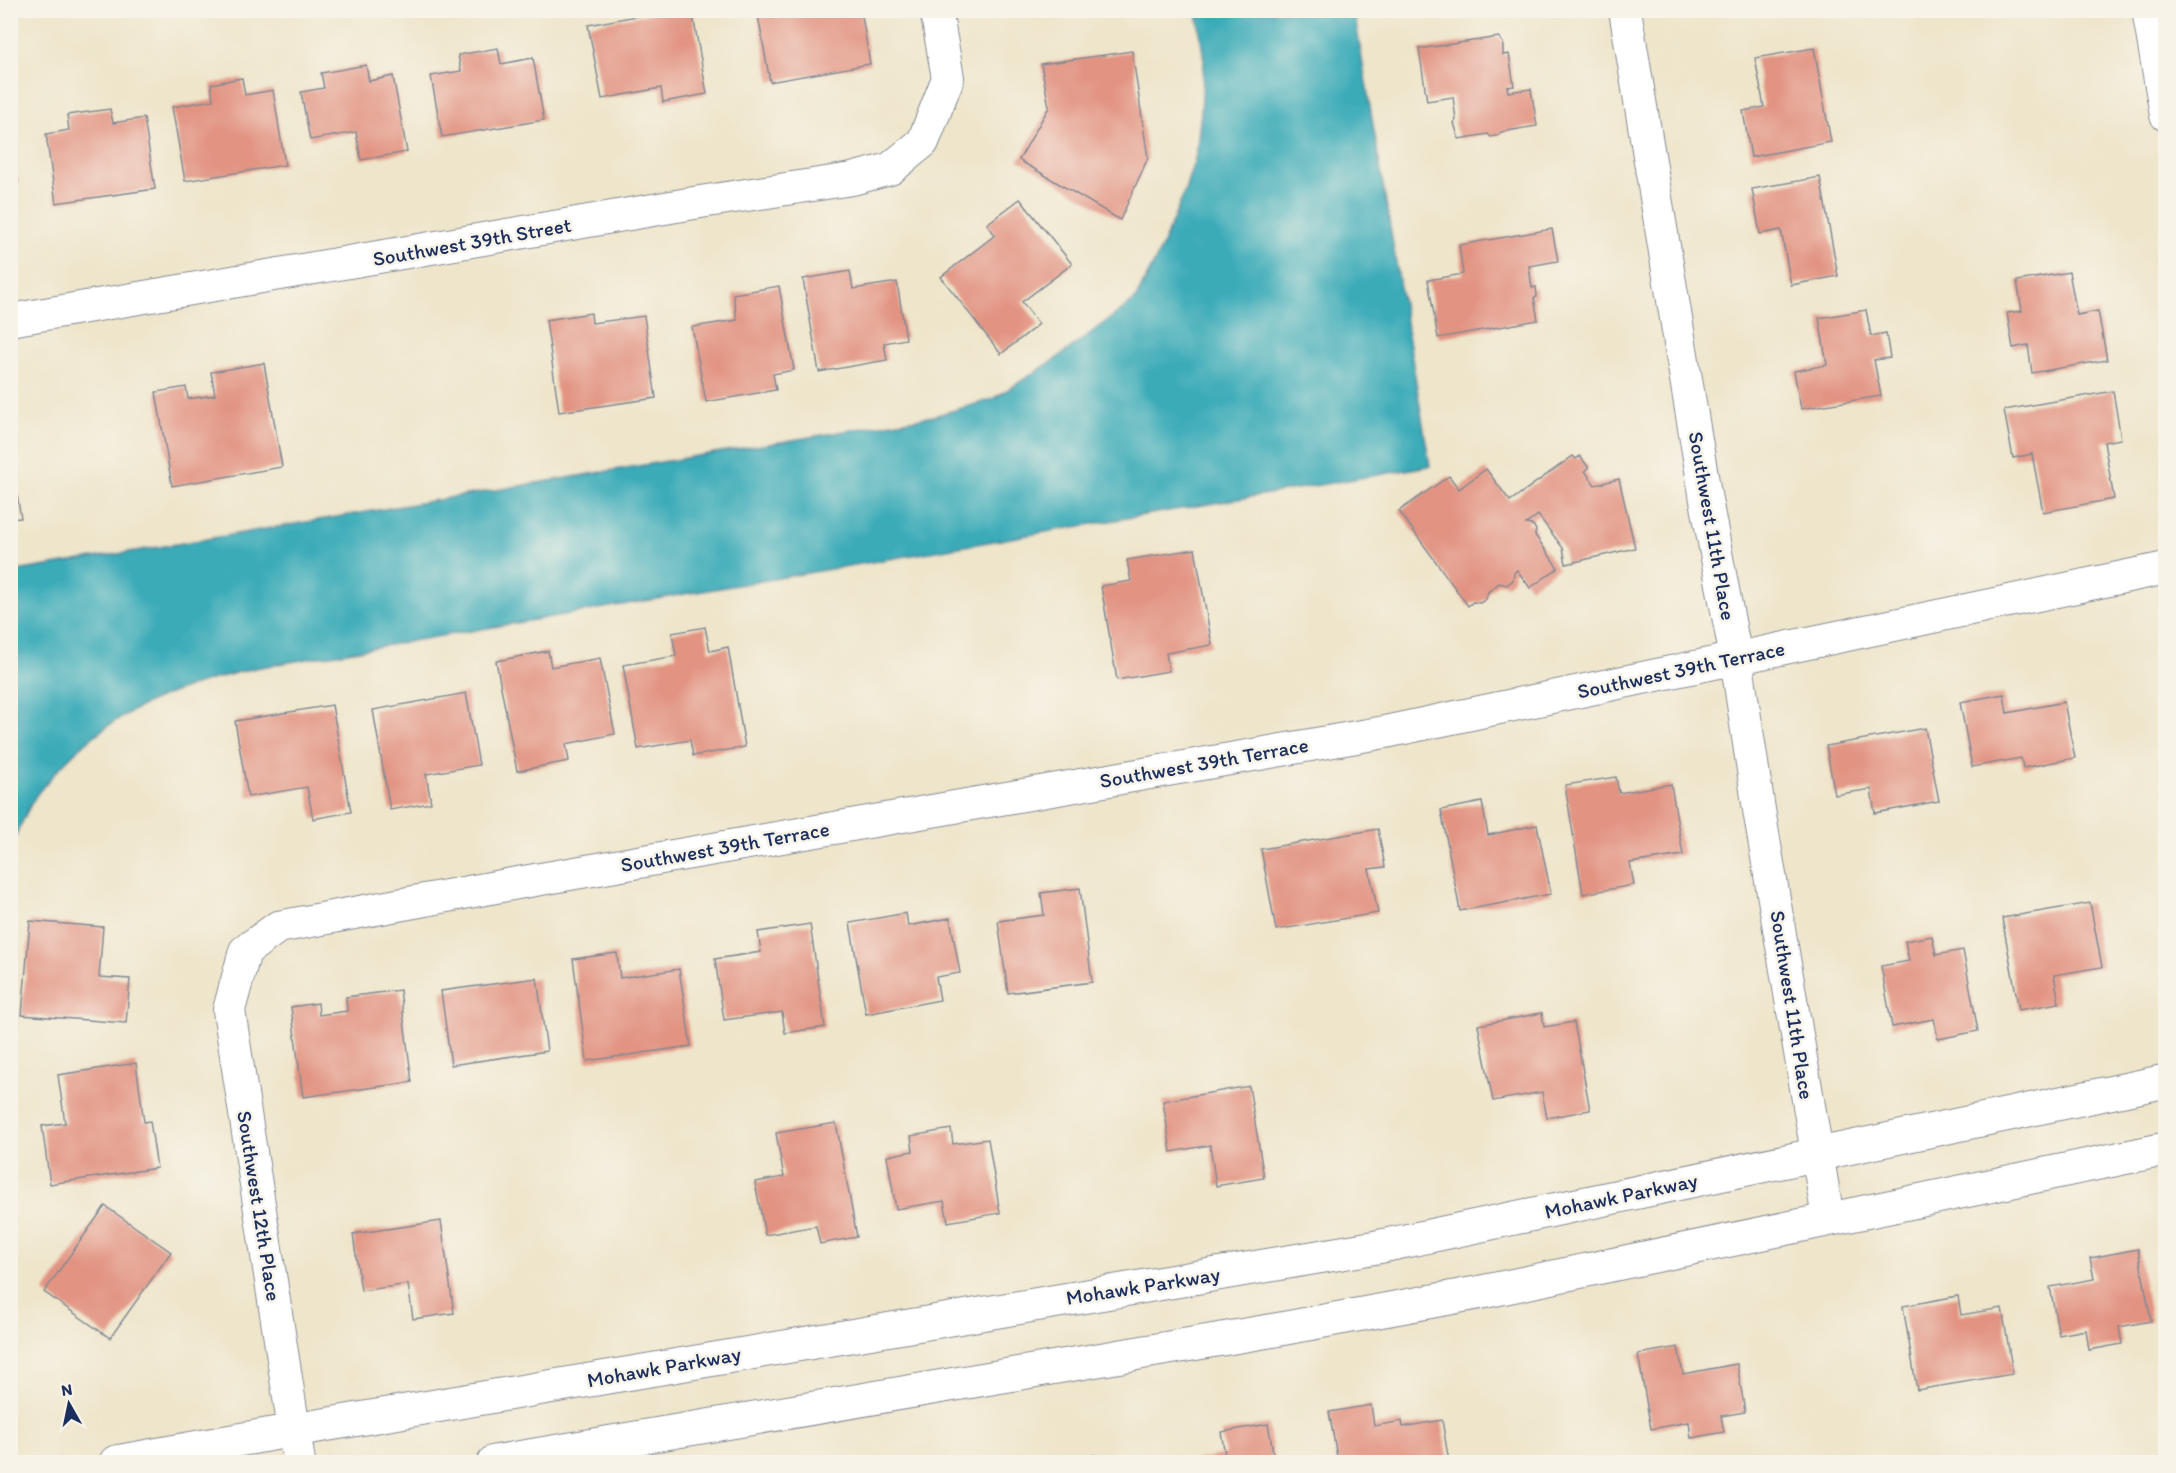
<svg xmlns="http://www.w3.org/2000/svg" width="2176" height="1473" font-family="Itim,sans-serif">
	<style>
		.water { fill: #3babb8; stroke: #2b6d8b; stroke-width: 1.5 }
		.building { fill: #e29381 }
		.lines { fill: none; stroke-linecap: round; stroke-linejoin: round }
		.street-casing { stroke: #848a94; stroke-width: 34 }
		.secondary-casing { stroke: #848a94; stroke-width: 35 }
		.street { stroke: #fff; stroke-width: 32 }
		.secondary { stroke: #fff; stroke-width: 33 }
		.labels { text-anchor: middle; stroke-width: 5; stroke-linejoin: round; paint-order: stroke }
		.street-label { font-size: 21px; fill: #1b2f5e; stroke: #f7f3e8 }
	</style>
	<rect width="100%" height="100%" fill="#f7f3e8"/>
	<filter id="ink" filterUnits="userSpaceOnUse"><feTurbulence type="fractalNoise" baseFrequency=".0167" numOctaves="2"/><feDisplacementMap in="SourceGraphic" scale="12" xChannelSelector="R" yChannelSelector="G"/><feConvolveMatrix kernelMatrix="1 2 1 2 8 2 1 2 1" color-interpolation-filters="sRGB"/></filter>
	<filter id="wash" filterUnits="userSpaceOnUse"><feTurbulence type="fractalNoise" baseFrequency=".008" numOctaves="4" result="noise"/><feDisplacementMap in="SourceGraphic" scale="24" xChannelSelector="R" yChannelSelector="G"/><feGaussianBlur stdDeviation="1.35" result="paint"/><feColorMatrix in="noise" values="0 0 0 0 0 0 0 0 0 0 0 0 0 0 0 0 0 1.4 0 .05"/><feComposite in="paint" operator="in"/></filter>
	<g filter="url(#wash)">
		<rect width="100%" height="100%" fill="#eee5ca"/>
		<!-- water -->
		<path class="water" d="M1197 11H1354L1430 466 255 668C176 688 112 708 56 772 49 780 41 788 35 797 26 812 19 829 11 846V572L934 416 993 399 1053 361 1135 300 1160 251 1183 196 1196 155 1201 112 1204 61Z"/>
		<g id="blocks">
			<!-- building -->
			<g class="building">
				<polygon points="668,10 692,10 707,94 663,102 661,88 602,99 588,25"/>
				<polygon points="757,10 861,10 870,64 770,82"/>
				<polygon points="1499,37 1503,43 1503,55 1509,54 1514,86 1507,87 1508,92 1531,89 1537,126 1501,132 1499,135 1491,137 1488,134 1459,139 1454,123 1456,120 1453,97 1427,101 1419,49"/>
				<polygon points="498,48 501,64 533,58 544,120 442,137 431,76 461,71 458,55"/>
				<polygon points="1814,48 1831,142 1751,157 1743,111 1764,107 1755,58"/>
				<polygon points="1132,51 1148,158 1120,220 1019,160 1049,107 1041,64"/>
				<polygon points="366,65 369,81 393,76 407,152 361,160 356,132 310,140 301,92 324,88 321,73"/>
				<polygon points="242,78 245,95 273,90 285,165 185,181 172,107 213,100 211,84"/>
				<polygon points="110,109 113,123 144,118 155,189 56,203 46,134 69,130 67,115"/>
				<polygon points="10,145 18,182 10,183"/>
				<polygon points="1820,177 1838,276 1791,285 1781,230 1760,234 1752,189"/>
				<polygon points="1020,199 1072,264 1022,302 1039,324 1001,354 941,277 995,235 987,224"/>
				<polygon points="1552,229 1558,261 1529,266 1532,288 1536,287 1537,297 1534,298 1538,320 1438,338 1428,280 1463,274 1459,245"/>
				<polygon points="850,271 853,289 897,282 906,339 884,343 887,360 819,372 803,279"/>
				<polygon points="2069,272 2077,315 2098,311 2107,360 2032,373 2028,345 2013,348 2007,313 2022,311 2017,281"/>
				<polygon points="779,286 794,370 773,374 776,390 706,402 692,327 737,320 733,294"/>
				<polygon points="1866,310 1871,336 1886,333 1890,358 1874,360 1881,396 1801,409 1794,371 1827,365 1819,318"/>
				<polygon points="591,313 592,323 644,316 656,398 559,412 546,320"/>
				<polygon points="264,363 282,467 172,486 156,392 186,387 188,399 215,395 211,372"/>
				<polygon points="2113,391 2121,439 2104,442 2114,499 2043,512 2032,454 2013,458 2004,410"/>
				<polygon points="10,453 21,518 10,519"/>
				<polygon points="1573,456 1576,459 1580,456 1589,468 1585,471 1595,485 1619,479 1635,548 1566,564 1563,548 1538,515 1526,524 1533,525 1536,530 1535,535 1558,568 1530,588 1517,570 1514,573 1513,580 1507,585 1499,583 1488,592 1486,599 1480,603 1473,602 1468,606 1399,511 1449,476 1459,489 1486,469 1510,501"/>
				<polygon points="1195,549 1212,645 1166,653 1169,671 1117,680 1101,586 1131,581 1127,560"/>
				<polygon points="705,627 710,651 728,647 745,747 693,756 690,740 638,749 623,665 676,656 672,633"/>
				<polygon points="548,651 551,667 600,658 615,734 566,744 569,761 517,771 496,661"/>
				<polygon points="466,693 479,765 426,774 431,803 390,810 373,710"/>
				<polygon points="2004,694 2007,713 2064,702 2075,758 2023,768 2021,758 1972,767 1960,702"/>
				<polygon points="332,705 351,812 313,819 307,787 248,797 235,721"/>
				<polygon points="1925,728 1939,801 1875,813 1871,789 1835,795 1826,746"/>
				<polygon points="1616,777 1619,793 1671,784 1683,855 1630,863 1634,885 1583,894 1565,785"/>
				<polygon points="1482,802 1488,835 1537,825 1551,894 1460,911 1441,810"/>
				<polygon points="1378,829 1385,867 1369,869 1378,913 1276,930 1261,849"/>
				<polygon points="1080,888 1092,982 1008,993 998,921 1044,915 1041,893"/>
				<polygon points="2090,903 2102,967 2054,975 2059,1003 2019,1010 2002,918"/>
				<polygon points="906,913 908,926 950,918 960,973 936,977 940,1000 866,1014 850,923"/>
				<polygon points="30,921 103,927 99,977 130,979 126,1023 22,1015"/>
				<polygon points="810,924 825,1027 785,1033 782,1012 724,1020 715,959 761,952 758,932"/>
				<polygon points="1932,936 1936,955 1963,950 1978,1031 1938,1039 1934,1019 1892,1027 1881,966 1909,961 1905,941"/>
				<polygon points="617,953 620,978 679,969 691,1046 587,1061 573,959"/>
				<polygon points="537,978 547,1051 451,1065 441,991"/>
				<polygon points="400,990 412,1082 303,1097 291,1007 318,1003 319,1015 347,1011 346,997"/>
				<polygon points="1542,1013 1544,1027 1574,1022 1590,1110 1547,1118 1542,1092 1493,1101 1478,1025"/>
				<polygon points="136,1063 144,1122 150,1121 157,1168 50,1184 42,1126 65,1123 58,1075"/>
				<polygon points="1249,1086 1264,1178 1216,1186 1210,1145 1171,1152 1163,1101"/>
				<polygon points="836,1123 857,1237 820,1244 816,1226 765,1235 755,1182 784,1177 776,1133"/>
				<polygon points="951,1129 953,1144 988,1139 1000,1213 948,1222 944,1201 896,1209 887,1156 913,1151 911,1136"/>
				<polygon points="105,1206 171,1252 110,1338 44,1292"/>
				<polygon points="441,1221 454,1313 413,1319 408,1284 361,1291 353,1234"/>
				<polygon points="2138,1249 2151,1321 2119,1327 2122,1344 2089,1350 2086,1330 2059,1335 2050,1287 2094,1279 2090,1258"/>
				<polygon points="1958,1296 1961,1315 2002,1308 2013,1374 1917,1390 1903,1306"/>
				<polygon points="1678,1347 1683,1374 1737,1364 1745,1412 1721,1416 1724,1432 1691,1438 1689,1422 1651,1429 1638,1354"/>
				<polygon points="1371,1405 1374,1426 1402,1421 1403,1427 1442,1420 1449,1462 1338,1462 1329,1412"/>
				<polygon points="1268,1424 1275,1462 1186,1462 1225,1454 1221,1432"/>
				<polygon points="1095,1455 1096,1462 1063,1462 1063,1461"/>
			</g>
		</g>
	</g>
	<g filter="url(#ink)">
		<use href="#blocks" fill-opacity="0" stroke="#848a94" stroke-width="1.5"/>
		<g class="lines">
			<!-- street casing -->
			<g class="street-casing">
				<g id="street">
					<polyline points="1625,10 1706,500 1736,658 1760,816 1828,1218"/>
					<polyline points="2148,10 2166,115"/>
					<polyline points="10,320 694,203 852,179 890,169 923,142 948,78 936,10"/>
					<polyline points="299,1462 229,1010 245,951 278,927 512,884 1385,732 2166,568"/>
				</g>
			</g>
			<!-- secondary casing -->
			<g class="secondary-casing">
				<g id="secondary">
					<polyline points="116,1462 294,1430 1377,1247 2166,1081"/>
					<polyline points="494,1462 1275,1330 1482,1292 2166,1149"/>
				</g>
			</g>
			<!-- street -->
			<use href="#street" class="street"/>
			<!-- secondary -->
			<use href="#secondary" class="secondary"/>
		</g>
	</g>
	<g class="labels">
		<!-- street labels -->
		<g class="street-label">
			<text transform="translate(472 242) rotate(-10)" y="7">Southwest 39th Street</text>
			<text transform="translate(1712 526) rotate(80)" y="7">Southwest 11th Place</text>
			<text transform="translate(1681 670) rotate(-12)" y="7">Southwest 39th Terrace</text>
			<text transform="translate(1204 763) rotate(-10)" y="7">Southwest 39th Terrace</text>
			<text transform="translate(725 847) rotate(-10)" y="7">Southwest 39th Terrace</text>
			<text transform="translate(1792 1005) rotate(81)" y="7">Southwest 11th Place</text>
			<text transform="translate(1621 1196) rotate(-12)" y="7">Mohawk Parkway</text>
			<text transform="translate(259 1206) rotate(81)" y="7">Southwest 12th Place</text>
			<text transform="translate(1143 1286) rotate(-9)" y="7">Mohawk Parkway</text>
			<text transform="translate(664 1367) rotate(-10)" y="7">Mohawk Parkway</text>
		</g>
	</g>
	<!-- margin -->
	<rect width="2176" height="1473" fill="none" stroke="#f7f3e8" stroke-width="36"/>
	<!-- north arrow -->
	<g transform="translate(69 1404) rotate(351)" stroke="#f7f3e8" stroke-width="4.5" paint-order="stroke">
	<path d="M0-4.5L10 22L0 15L-10 22Z" fill="#1b2f5e"/>
	<text y="-9" font-size="16" font-weight="bold" text-anchor="middle" fill="#1b2f5e">N</text>
	</g>
</svg>
